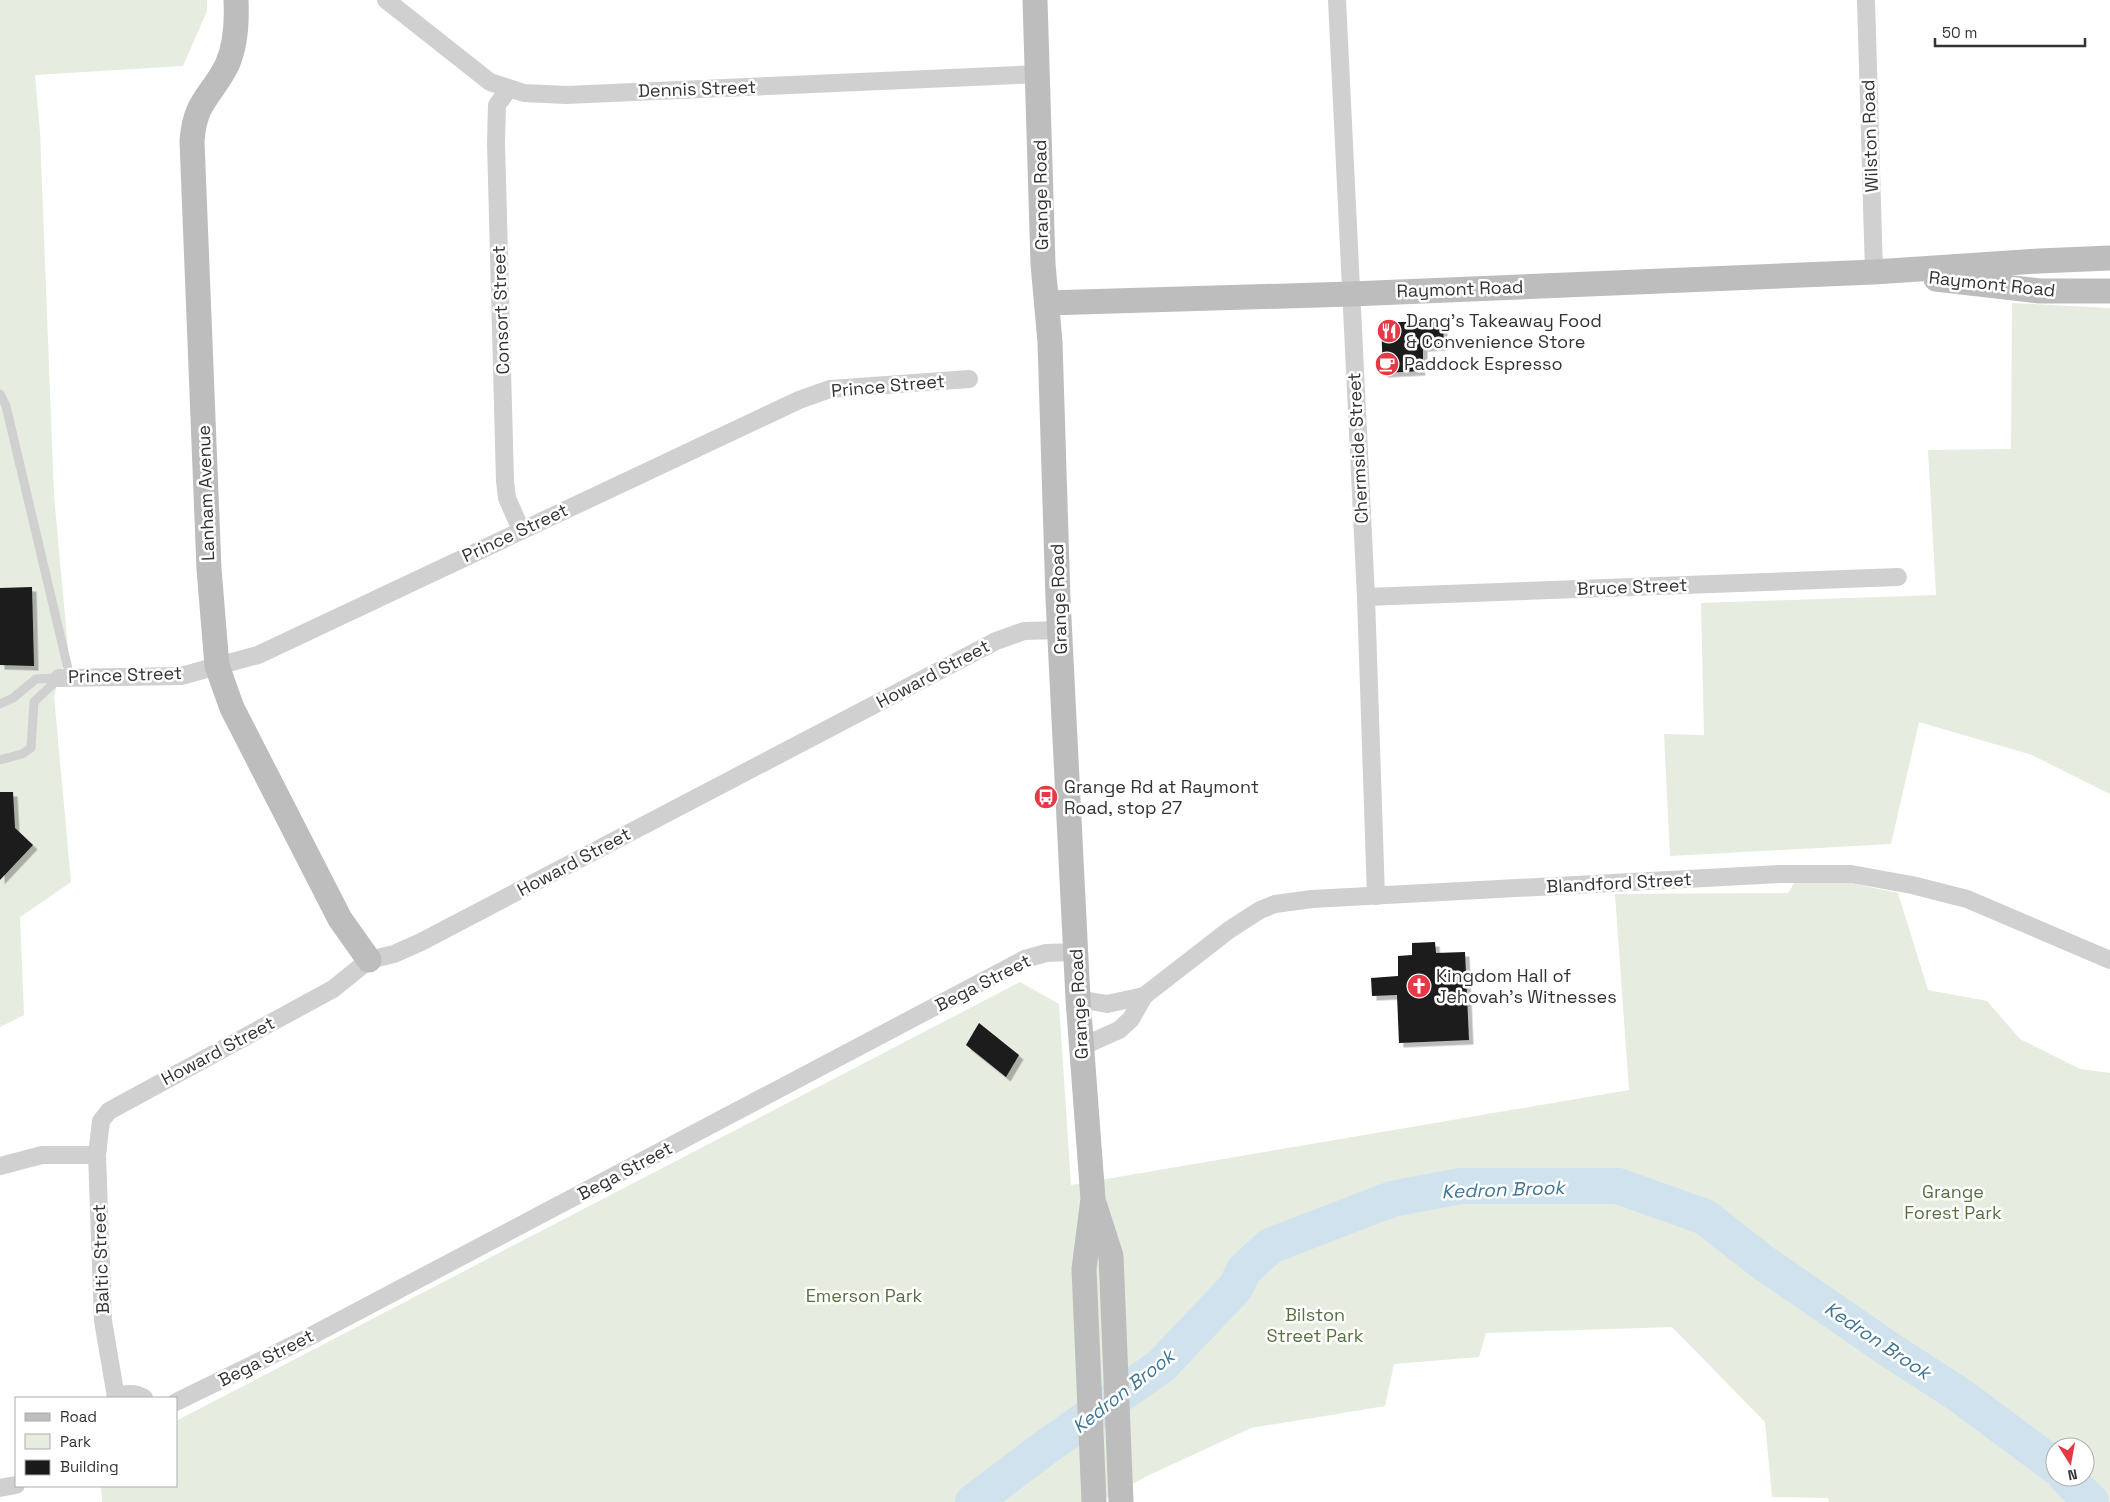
<svg xmlns="http://www.w3.org/2000/svg" width="2110" height="1502" font-family="'Space Grotesk',sans-serif">
	<style>
		.green { fill: #e6ecdf; fill-rule: evenodd }
		.lines { fill: none; stroke-linecap: round; stroke-linejoin: round }
		.river { stroke: #cfe2ee; stroke-width: 36 }
		.building { fill: #1a1a1a; filter: url(#shadow) }
		.lane { stroke: #d0d0d0; stroke-width: 9 }
		.street { stroke: #d0d0d0; stroke-width: 18 }
		.secondary { stroke: #bdbdbd; stroke-width: 25 }
		.labels { text-anchor: middle; stroke-width: 5; stroke-linejoin: round; paint-order: stroke }
		.street-label { font-size: 18px; fill: #333; stroke: #fff }
		.poi-label { font-size: 18px; fill: #333; stroke: #fff; text-anchor: start }
		.park-label { font-size: 18px; fill: #56703f; stroke: #fff }
		.water-label { font-size: 19px; font-style: italic; fill: #3f7597; stroke: #fff }
	</style>
	<defs>
		<filter id="shadow"><feDropShadow dx="4.5" dy="4.5" stdDeviation="0" flood-color="#0004"/></filter>
	</defs>
	<rect width="100%" height="100%" fill="#fff"/>
	<!-- green -->
	<g class="green">
		<polygon points="0,0 207,0 207,11 183,66 35,75 40,133 54,496 68,649 54,696 71,882 20,917 24,1015 0,1027"/>
		<polygon points="2012,303 2110,308 2110,794 2032,755 1919,722 1891,844 1670,856 1664,734 1704,735 1701,603 1936,595 1928,450 2011,449"/>
		<path d="M1795 882H1845L1898 893 1928 990 1987 1001 2020 1039 2080 1069 2110 1073V1502H1829L1828 1498 1772 1497 1765 1422 1672 1327 1486 1333 1479 1357 1394 1364 1385 1406 1251 1428 1147 1476 1100 1502H102L101 1486H176V1421L1020 982 1059 1004 1071 1185 1629 1090 1615 894 1788 893ZM2055 1447H2085V1477H2055Z"/>
	</g>
	<g class="lines">
		<!-- river -->
		<g class="river">
			<polyline points="2066,1477 2091,1502"/>
			<polyline points="973,1502 1042,1450 1161,1366 1235,1288 1244,1270 1270,1246 1392,1199 1460,1186 1618,1186 1705,1217 1761,1261 1890,1350 1961,1396 2055,1466"/>
		</g>
	</g>
	<!-- building -->
	<g class="building">
		<polygon points="1381,322 1438,322 1438,327 1443,327 1444,346 1423,347 1423,361 1420,361 1421,371 1383,373"/>
		<polygon points="32,587 34,666 0,665 0,588"/>
		<polygon points="0,792 13,792 15,828 33,845 0,880"/>
		<polygon points="1435,942 1436,953 1465,952 1469,1040 1399,1043 1397,995 1372,996 1371,978 1398,976 1398,956 1412,955 1412,943"/>
		<polygon points="979,1023 1019,1055 1006,1077 966,1045"/>
	</g>
	<g class="lines">
		<!-- lane -->
		<g class="lane">
			<polyline points="0,394 6,406 70,677"/>
			<polyline points="0,704 13,698 36,679 59,678"/>
			<polyline points="0,760 22,754 31,748 34,702 59,678"/>
		</g>
		<!-- street -->
		<g class="street">
			<polyline points="386,0 490,82 524,93 566,95 1038,74"/>
			<polyline points="1337,0 1366,597 1376,896"/>
			<polyline points="1866,0 1874,272"/>
			<polyline points="508,90 497,105 496,143 505,481 507,498 521,530"/>
			<polyline points="1366,597 1898,577"/>
			<polyline points="59,678 181,676 258,655 799,400 830,389 845,388 969,379"/>
			<polyline points="1078,999 1107,1004 1144,996"/>
			<polyline points="1081,1047 1119,1030 1131,1019 1144,996 1229,930 1260,910 1275,904 1312,899 1780,874 1851,874 1912,885 1967,899 2110,960"/>
			<polyline points="0,1166 42,1155 97,1155"/>
			<polyline points="116,1397 103,1321 97,1155 101,1121 109,1111 333,989 369,960 394,954 421,942 996,641 1024,631 1060,630"/>
			<path d="M115 1398C125 1393 134 1392 144 1398"/>
			<polyline points="176,1402 307,1338 1025,959 1046,953 1076,952"/>
			<polyline points="0,1488 16,1485"/>
		</g>
		<!-- secondary -->
		<g class="secondary">
			<path d="M236 0C237 21 236 45 227 65 211 97 195 100 192 141L209 569 217 666 232 708 340 919 369 960"/>
			<polyline points="1035,0 1043,264 1050,342 1058,599 1078,999 1093,1199 1084,1269 1094,1502"/>
			<polyline points="1936,279 2040,291 2110,291"/>
			<polyline points="1047,303 1351,294 1874,272 2039,261 2110,258"/>
			<polyline points="1095,1206 1111,1256 1121,1502"/>
		</g>
	</g>
	<!-- icons -->
	<defs>
		<g id="restaurant-disc" transform="scale(1.25)"><circle r="9.5" fill="#e63946" stroke="#fff"/><path d="M-5-6h1v4h1v-4h1v4h1v-4h1v5L-1.5 .5V6h-2V.5L-5-1ZM5-6V6H3V1.5H1.5Q1.5-4 5-6Z" fill="#fff"/></g>
		<g id="cafe-disc" transform="scale(1.25)"><circle r="9.5" fill="#e63946" stroke="#fff"/><path d="M-5.5-4.5H6V0H3Q3 3.5 0 3.5H-2.5Q-5.5 3.5-5.5 0ZM3-3.2v2h1.7v-2ZM-6 4.5H4V6H-6Z" fill="#fff"/></g>
		<g id="bus-disc" transform="scale(1.25)"><circle r="9.5" fill="#e63946" stroke="#fff"/><path d="M-5-6H5V4H4V6H2V4H-2V6H-4V4H-5ZM-3.5-4V0h7V-4ZM-3.5 1.2v1.5H-2V1.2ZM2 1.2v1.5H3.5V1.2Z" fill="#fff"/></g>
		<g id="church-disc" transform="scale(1.25)"><circle r="9.5" fill="#e63946" stroke="#fff"/><path d="M-1.2-6h2.4v3.5h3.3v2.4h-3.3V6h-2.4V-.1h-3.3v-2.4h3.3Z" fill="#fff"/></g>
	</defs>
	<g fill-rule="evenodd">
		<use href="#restaurant-disc" x="1389" y="331"/>
		<use href="#cafe-disc" x="1387" y="364"/>
		<use href="#bus-disc" x="1046" y="797"/>
		<use href="#church-disc" x="1419" y="986"/>
	</g>
	<g class="labels">
		<!-- street labels -->
		<g class="street-label">
			<text transform="translate(697 89) rotate(-2)" y="6">Dennis Street</text>
			<text transform="translate(1870 136) rotate(-92)" y="6">Wilston Road</text>
			<text transform="translate(1041 195) rotate(-91)" y="6">Grange Road</text>
			<text transform="translate(1992 284) rotate(6)" y="6">Raymont Road</text>
			<text transform="translate(1460 289) rotate(-2)" y="6">Raymont Road</text>
			<text transform="translate(501 310) rotate(-92)" y="6">Consort Street</text>
			<text transform="translate(888 386) rotate(-5)" y="6">Prince Street</text>
			<text transform="translate(1358 448) rotate(-93)" y="6">Chermside Street</text>
			<text transform="translate(206 493) rotate(-92)" y="6">Lanham Avenue</text>
			<text transform="translate(515 533) rotate(-25)" y="6">Prince Street</text>
			<text transform="translate(1632 587) rotate(-2)" y="6">Bruce Street</text>
			<text transform="translate(1059 599) rotate(-92)" y="6">Grange Road</text>
			<text transform="translate(933 674) rotate(-28)" y="6">Howard Street</text>
			<text transform="translate(125 675) rotate(-2)" y="6">Prince Street</text>
			<text transform="translate(574 862) rotate(-28)" y="6">Howard Street</text>
			<text transform="translate(1619 883) rotate(-3)" y="6">Blandford Street</text>
			<text transform="translate(983 983) rotate(-27)" y="6">Bega Street</text>
			<text transform="translate(1079 1004) rotate(-93)" y="6">Grange Road</text>
			<text transform="translate(218 1051) rotate(-28)" y="6">Howard Street</text>
			<text transform="translate(625 1171) rotate(-28)" y="6">Bega Street</text>
			<text transform="translate(101 1259) rotate(-92)" y="6">Baltic Street</text>
			<text transform="translate(266 1358) rotate(-27)" y="6">Bega Street</text>
		</g>
		<!-- poi labels -->
		<g class="poi-label">
			<text x="1406" y="327">Dang's Takeaway Food<tspan x="1406" dy="21">&amp; Convenience Store</tspan></text>
			<text x="1404" y="370">Paddock Espresso</text>
			<text x="1064" y="793">Grange Rd at Raymont<tspan x="1064" dy="21">Road, stop 27</tspan></text>
			<text x="1436" y="982">Kingdom Hall of<tspan x="1436" dy="21">Jehovah’s Witnesses</tspan></text>
		</g>
		<!-- park labels -->
		<g class="park-label">
			<text x="1953" y="1198">Grange<tspan x="1953" dy="21">Forest Park</tspan></text>
			<text x="864" y="1302">Emerson Park</text>
			<text x="1315" y="1321">Bilston<tspan x="1315" dy="21">Street Park</tspan></text>
		</g>
		<!-- water labels -->
		<g class="water-label">
			<text transform="translate(1503 1189) rotate(-2)" y="7">Kedron Brook</text>
			<text transform="translate(1878 1340) rotate(34)" y="7">Kedron Brook</text>
			<text transform="translate(1123 1391) rotate(-38)" y="7">Kedron Brook</text>
		</g>
	</g>
	<!-- legend -->
	<rect x="15" y="1397" width="162" height="90" fill="#ffffff" stroke="#adadad"/>
	<rect x="25" y="1413" width="25" height="8" fill="#bdbdbd" stroke="#adadad"/>
	<text x="60" y="1422" font-size="15" fill="#333333">Road</text>
	<rect x="25" y="1434" width="25" height="15" fill="#e6ecdf" stroke="#adadad"/>
	<text x="60" y="1447" font-size="15" fill="#333333">Park</text>
	<rect x="25" y="1460" width="25" height="15" fill="#1a1a1a" stroke="#adadad"/>
	<text x="60" y="1472" font-size="15" fill="#333333">Building</text>
	<!-- north arrow -->
	<g transform="translate(2070 1462) rotate(169)"><circle r="24" fill="#ffffff" stroke="#adadad"/>
	<path d="M0-4L9 19L0 12L-9 19Z" fill="#e63946"/>
	<text y="-8" font-size="14" font-weight="bold" text-anchor="middle" fill="#333333">N</text>
	</g>
	<!-- scale -->
	<path d="M1935 38v8h150v-8" fill="none" stroke="#333333" stroke-width="2.5"/>
	<text x="1942" y="38" font-size="15" fill="#333333" stroke="#ffffff" stroke-width="4" paint-order="stroke">50 m</text>
</svg>
